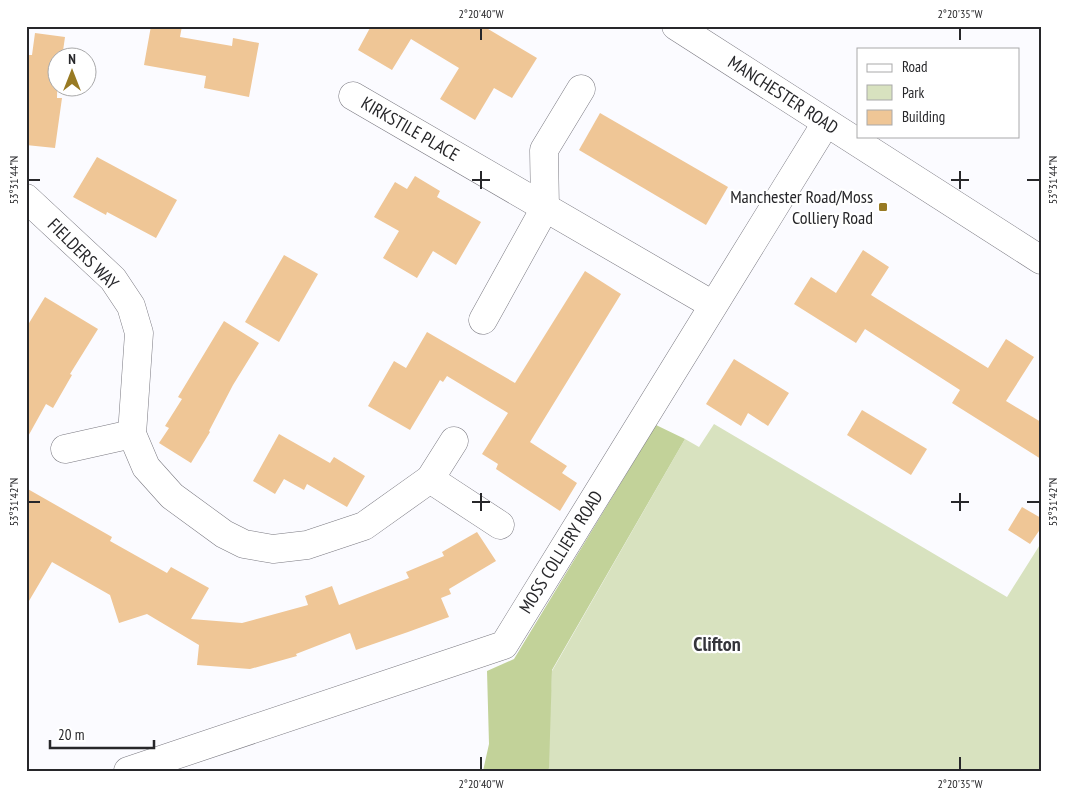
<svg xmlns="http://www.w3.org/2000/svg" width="1067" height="797" font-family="'PT Sans Narrow',sans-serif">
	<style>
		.green { fill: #d8e2bf }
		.forest { fill: #c2d299 }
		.building { fill: #efc696 }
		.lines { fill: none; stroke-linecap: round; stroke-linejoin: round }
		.minor-casing { stroke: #7a7981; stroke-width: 29 }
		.major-casing { stroke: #7a7981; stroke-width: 29 }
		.minor { stroke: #fff; stroke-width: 28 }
		.major { stroke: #fff; stroke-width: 28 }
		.ticks { fill: none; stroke: #27272a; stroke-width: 2 }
		.poi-dot { fill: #987a23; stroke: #fff; stroke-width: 2 }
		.labels { text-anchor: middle; stroke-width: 4.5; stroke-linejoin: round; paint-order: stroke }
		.street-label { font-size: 18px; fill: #27272a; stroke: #fff }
		.poi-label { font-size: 18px; fill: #27272a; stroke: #fff; text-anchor: end }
		.quarter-label { font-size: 20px; font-weight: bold; fill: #34343b; stroke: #fff }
		.neatline { fill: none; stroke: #27272a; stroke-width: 2 }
		.ticks-label { font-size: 12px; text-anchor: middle; fill: #27272a }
	</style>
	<rect width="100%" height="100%" fill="#fbfbff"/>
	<!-- green -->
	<polygon class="green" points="714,424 1007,597 1041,543 1041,771 547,771 552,671 685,439 699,447"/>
	<!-- forest -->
	<polygon class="forest" points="656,425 685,439 552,670 549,768 547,771 483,771 489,744 487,671 514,659"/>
	<!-- building -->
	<g class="building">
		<polygon points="151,26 182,26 180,37 232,46 233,38 259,43 249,97 204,88 206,76 144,65"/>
		<polygon points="371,26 483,26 537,58 512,98 494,88 475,120 440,99 459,68 411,39 392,70 358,50"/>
		<polygon points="35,33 65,37 62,58 58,58 57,98 62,98 55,148 26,145 26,55 32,55"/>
		<polygon points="600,113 728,187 706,225 579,150"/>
		<polygon points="97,157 177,200 156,238 107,212 106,215 73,197"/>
		<polygon points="415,176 440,191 437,197 481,222 456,265 433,251 417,278 383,258 399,231 374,217 395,182 407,189"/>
		<polygon points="863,250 889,267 871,295 988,368 1006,339 1034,357 1006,401 1041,422 1041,459 952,403 960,390 865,329 856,343 794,304 811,277 836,293"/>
		<polygon points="284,255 318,274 279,342 245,322"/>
		<polygon points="585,271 621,294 530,442 567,466 562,473 577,483 560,511 496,469 498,464 482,454 508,413 447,376 443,382 440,380 410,430 368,406 394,361 406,368 427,332 515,383"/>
		<polygon points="45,297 98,329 70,374 72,375 53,408 46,404 26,440 26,328"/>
		<polygon points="224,321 259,343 233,385 209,431 210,432 191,463 159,443 169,428 165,426 182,399 178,397"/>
		<polygon points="734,359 789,393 768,426 748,413 741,426 706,404"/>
		<polygon points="862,410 927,449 911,475 847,435"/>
		<polygon points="279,434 330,463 334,457 365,476 347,507 307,484 304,490 284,479 275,494 253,481"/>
		<polygon points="26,488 112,537 110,541 167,573 171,567 209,588 191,619 242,623 308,605 305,596 332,586 339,605 409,578 406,572 444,556 442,552 477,532 496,561 449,589 451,594 441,598 449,617 408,632 356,650 350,633 296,654 297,656 250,669 197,665 199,645 147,614 119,623 110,595 52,562 26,606"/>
		<polygon points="1022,507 1041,518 1041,528 1030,544 1008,530"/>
	</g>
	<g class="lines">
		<!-- minor casing -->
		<g class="minor-casing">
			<g id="minor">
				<polyline points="353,96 713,305"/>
				<polyline points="26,198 113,279 131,306 139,333 132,434 146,467 172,496 224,534 244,544 273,549 307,545 364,526 430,479 454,441"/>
				<polyline points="483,320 545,208 544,150 581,89"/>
				<polyline points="65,449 132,434"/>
				<polyline points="430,479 500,525"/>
				<polyline points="128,771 504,645 826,123"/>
			</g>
		</g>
		<!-- major casing -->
		<g class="major-casing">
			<polyline id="major" points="676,26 1041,260"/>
		</g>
		<!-- minor -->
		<use href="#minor" class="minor"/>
		<!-- major -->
		<use href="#major" class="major"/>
	</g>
	<!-- ticks -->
	<path class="ticks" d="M481 28V40M960 28V40M481 171V189M960 171V189M28 180H40M472 180H490M951 180H969M1027 180H1040M481 493V511M960 493V511M28 502H40M472 502H490M951 502H969M1027 502H1040M481 757V770M960 757V770"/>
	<!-- markers -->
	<rect class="poi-dot" x="878" y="202" width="10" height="10" rx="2.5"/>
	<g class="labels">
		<!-- street labels -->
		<g class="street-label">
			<text transform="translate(783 95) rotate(33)" y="6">MANCHESTER ROAD</text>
			<text transform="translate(410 129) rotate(30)" y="6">KIRKSTILE PLACE</text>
			<text transform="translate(83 254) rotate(45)" y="6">FIELDERS WAY</text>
			<text transform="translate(561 552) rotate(-58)" y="6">MOSS COLLIERY ROAD</text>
		</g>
		<!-- poi labels -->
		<g class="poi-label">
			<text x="873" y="203">Manchester Road/Moss<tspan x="873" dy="21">Colliery Road</tspan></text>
		</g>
		<!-- quarter labels -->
		<g class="quarter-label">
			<text x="717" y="651">Clifton</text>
		</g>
	</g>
	<!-- border -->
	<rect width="1067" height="797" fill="none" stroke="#ffffff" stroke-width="55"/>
	<!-- legend -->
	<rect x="857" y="48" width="162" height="90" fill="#ffffff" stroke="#a9a9aa"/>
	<rect x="867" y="64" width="25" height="8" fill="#ffffff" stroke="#a9a9aa"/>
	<text x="902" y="72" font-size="15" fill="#27272a">Road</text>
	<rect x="867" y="85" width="25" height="15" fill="#d8e2bf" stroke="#a9a9aa"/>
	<text x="902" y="98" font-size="15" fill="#27272a">Park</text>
	<rect x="867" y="110" width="25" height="15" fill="#efc696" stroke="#a9a9aa"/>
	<text x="902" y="122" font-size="15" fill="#27272a">Building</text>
	<!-- north arrow -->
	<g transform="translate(72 72)"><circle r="24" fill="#ffffff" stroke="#a9a9aa"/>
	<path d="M0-4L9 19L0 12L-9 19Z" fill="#987a23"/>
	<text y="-8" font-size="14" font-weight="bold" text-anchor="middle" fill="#27272a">N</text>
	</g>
	<!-- scale -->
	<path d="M50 740v8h104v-8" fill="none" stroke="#27272a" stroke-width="2.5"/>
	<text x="58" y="740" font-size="15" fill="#27272a" stroke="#ffffff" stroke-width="4" paint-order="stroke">20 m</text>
	<rect x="28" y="28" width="1012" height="742" class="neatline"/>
	<g class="ticks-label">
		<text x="481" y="18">2°20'40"W</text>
		<text x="960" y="18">2°20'35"W</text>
		<text transform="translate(14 180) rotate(-90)" y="4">53°31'44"N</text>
		<text transform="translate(1053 180) rotate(-90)" y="4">53°31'44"N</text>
		<text transform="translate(14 502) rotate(-90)" y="4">53°31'42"N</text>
		<text transform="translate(1053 502) rotate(-90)" y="4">53°31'42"N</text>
		<text x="481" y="788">2°20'40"W</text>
		<text x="960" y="788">2°20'35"W</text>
	</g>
</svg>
